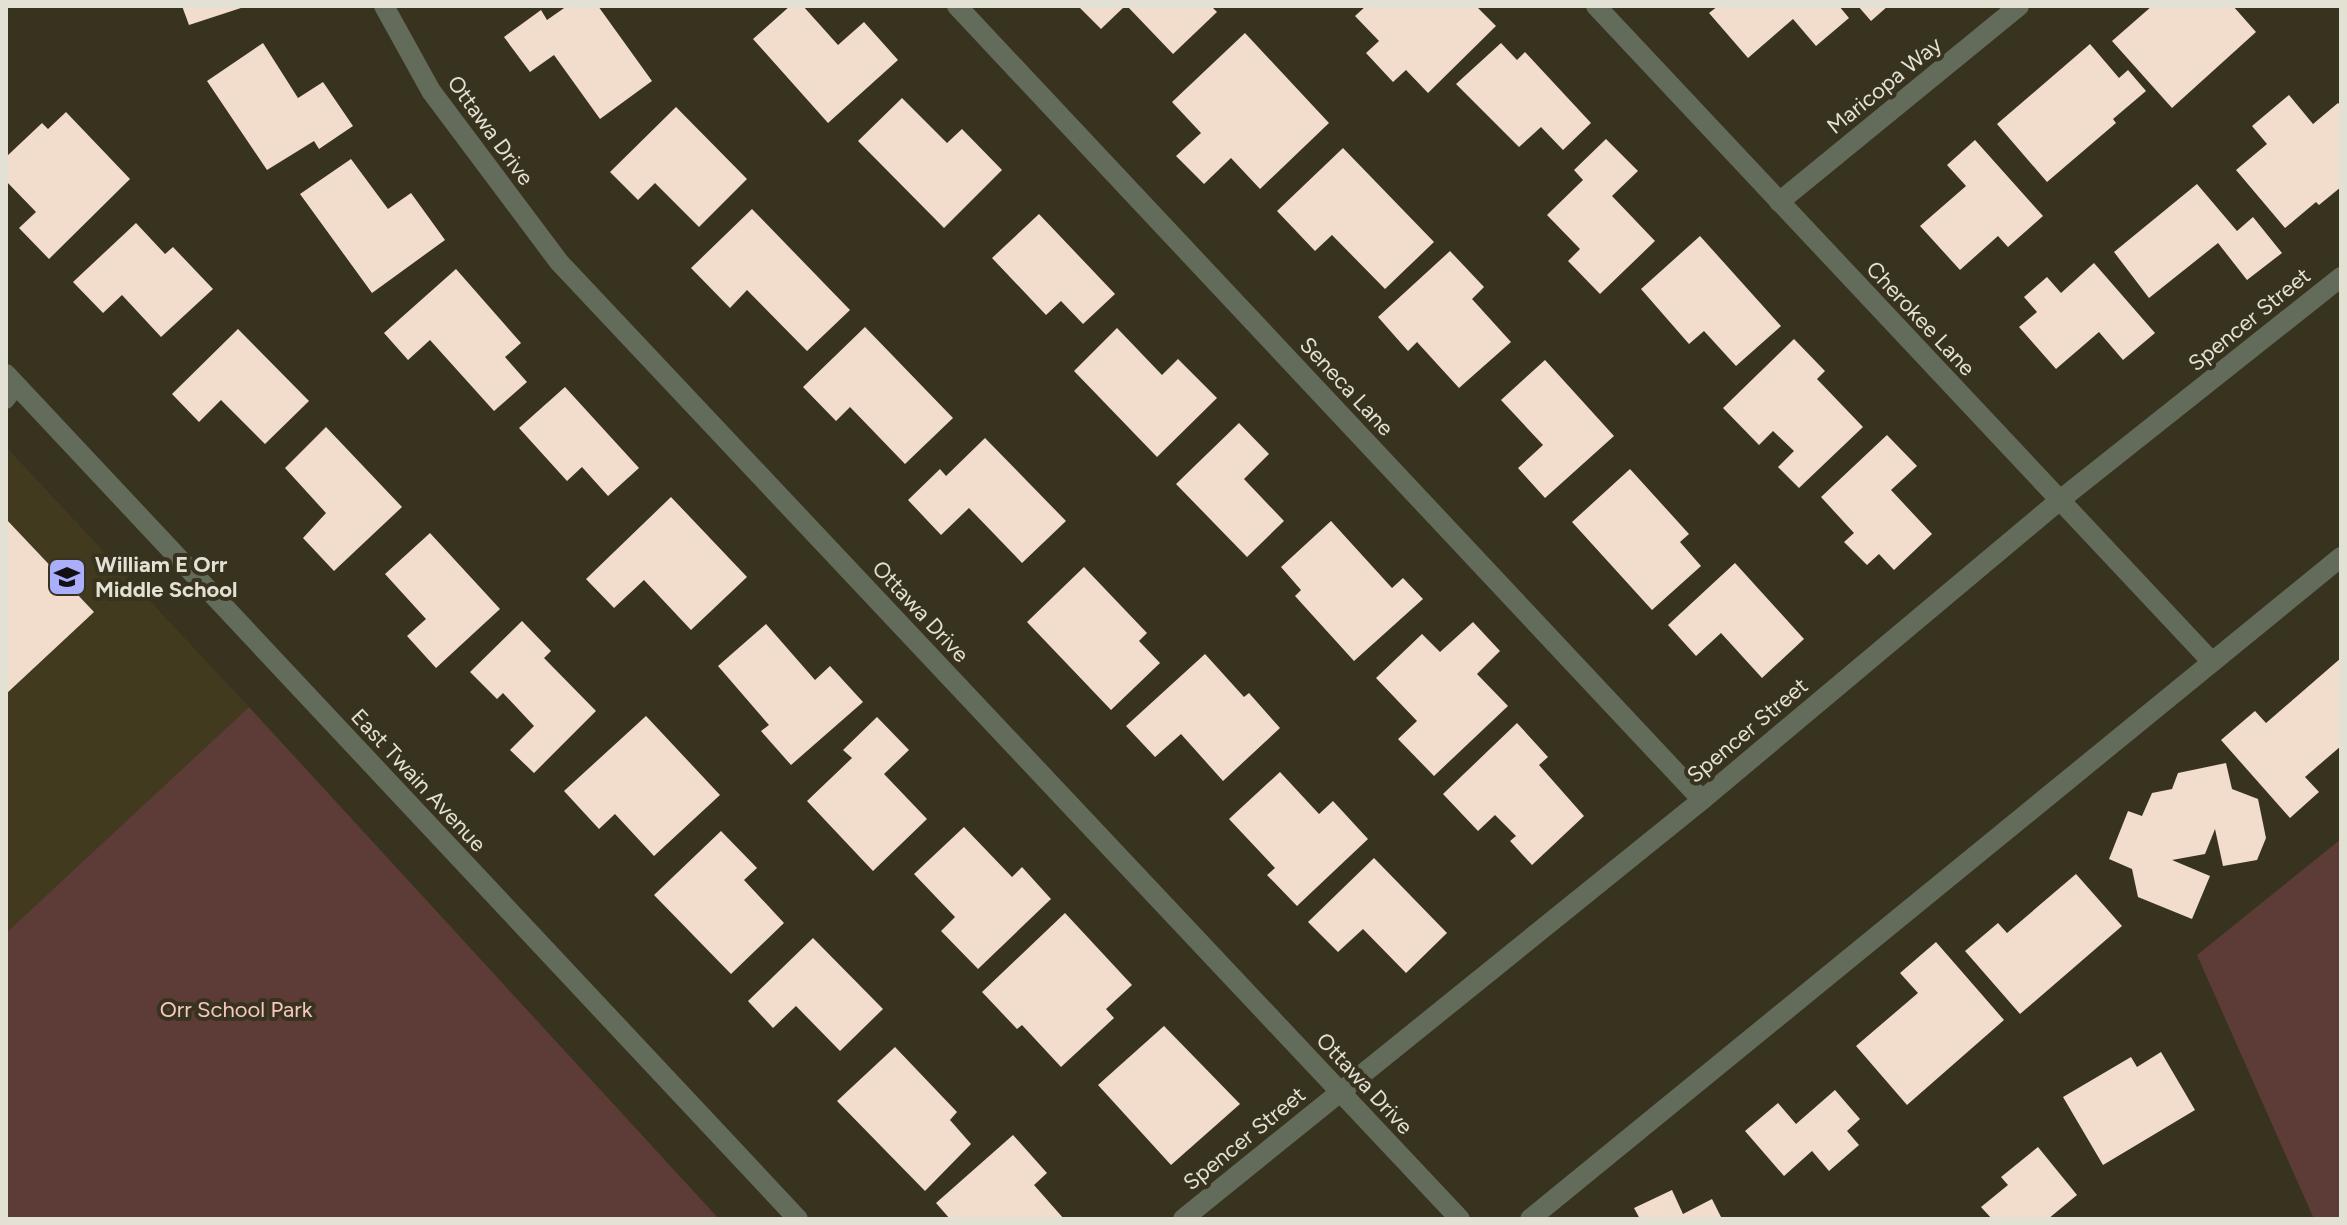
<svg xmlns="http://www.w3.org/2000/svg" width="2347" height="1225" font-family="Figtree,sans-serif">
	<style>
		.built { fill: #413a1f }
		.green { fill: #5d3b37 }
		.building { fill: #f2dccb }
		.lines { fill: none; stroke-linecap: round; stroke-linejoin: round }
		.service { stroke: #636c5b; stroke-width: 16 }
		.minor { stroke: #636c5b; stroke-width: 20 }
		.tertiary { stroke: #636c5b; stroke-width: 20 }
		.labels { text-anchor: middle; stroke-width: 8; stroke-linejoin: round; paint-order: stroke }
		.street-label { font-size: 22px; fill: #e3e0d4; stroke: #38331f }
		.poi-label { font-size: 22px; font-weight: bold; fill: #e3e0d4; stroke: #38331f; text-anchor: start }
		.park-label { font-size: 22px; fill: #f8c7c2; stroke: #38331f }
	</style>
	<rect width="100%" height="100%" fill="#38331f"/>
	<!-- built -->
	<polygon class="built" points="6,447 249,707 6,933"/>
	<!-- green -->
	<g class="green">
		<polygon points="249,707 719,1219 6,1219 6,933"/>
		<polygon points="2341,839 2341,1219 2314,1219 2197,955"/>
	</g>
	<!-- building -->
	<g class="building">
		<polygon points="182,6 244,6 244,7 189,25"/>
		<polygon points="567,6 598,6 652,81 600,119 554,55 530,72 504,37 541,10 547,20"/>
		<polygon points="790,6 803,6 838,45 864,22 898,60 828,123 753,39"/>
		<polygon points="1078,6 1125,6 1101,29"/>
		<polygon points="1127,6 1211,6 1217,12 1173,54"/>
		<polygon points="1366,6 1476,6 1496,26 1428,93 1406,70 1393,82 1366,53 1379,41 1355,16"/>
		<polygon points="1718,6 1839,6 1849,18 1816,46 1793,19 1748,58 1709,13"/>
		<polygon points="1858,6 1888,6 1871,21"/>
		<polygon points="2152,6 2233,6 2256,32 2172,108 2112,41"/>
		<polygon points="1245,33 1329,123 1260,189 1231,158 1204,184 1176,156 1201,133 1172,102"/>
		<polygon points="263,43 298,98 323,82 353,126 319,149 314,141 267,170 207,81"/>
		<polygon points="1501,43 1517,60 1525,52 1591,123 1563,150 1541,127 1519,147 1456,84"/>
		<polygon points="2090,44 2119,78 2128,70 2146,91 2113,119 2116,123 2047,182 1997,124"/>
		<polygon points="2289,95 2313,124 2338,103 2341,106 2341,187 2319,205 2316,202 2285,228 2236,170 2267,144 2252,126"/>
		<polygon points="902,98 947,143 962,129 1002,170 944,228 858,141"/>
		<polygon points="676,107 747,179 699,227 655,183 638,200 610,172"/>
		<polygon points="66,112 130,179 49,259 19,228 36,212 6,181 6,157 42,123 48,129"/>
		<polygon points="1606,139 1638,171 1612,196 1655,241 1600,294 1568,261 1580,249 1547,215 1583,180 1574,170"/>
		<polygon points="1975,140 2043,216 2008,247 1998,236 1960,270 1920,226 1966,186 1947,165"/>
		<polygon points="1343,148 1434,242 1385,289 1332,235 1315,251 1277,211"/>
		<polygon points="351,159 388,209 411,193 445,240 372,293 300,194"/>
		<polygon points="2197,184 2237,231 2253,217 2282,253 2247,280 2218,243 2149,298 2114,252"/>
		<polygon points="752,209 850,310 807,351 747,290 730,308 691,268"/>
		<polygon points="1039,214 1115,294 1083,324 1061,301 1046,315 992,258"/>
		<polygon points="136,223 165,254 173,247 213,289 161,337 122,295 103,313 73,282"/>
		<polygon points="1700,236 1781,326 1736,366 1704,331 1689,344 1641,289"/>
		<polygon points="1450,251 1484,287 1472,299 1511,342 1459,388 1417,342 1408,351 1378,317"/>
		<polygon points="2094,263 2155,333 2123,360 2099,332 2056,369 2019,327 2037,312 2024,297 2047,277 2061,293"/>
		<polygon points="456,269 521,343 505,357 527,382 494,411 430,340 408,360 384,333"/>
		<polygon points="865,327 953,418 905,464 850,407 836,421 803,387"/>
		<polygon points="1117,328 1162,375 1178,359 1217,398 1157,457 1074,371"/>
		<polygon points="238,329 309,401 265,444 221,400 199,422 172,394"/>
		<polygon points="1794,339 1825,371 1817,379 1863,427 1799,488 1778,467 1794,451 1773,431 1759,445 1723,408"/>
		<polygon points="1545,360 1614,436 1545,498 1518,468 1543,445 1501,400"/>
		<polygon points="565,387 639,468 608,496 582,467 567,481 519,428"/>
		<polygon points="1239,423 1269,454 1244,479 1284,521 1247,557 1176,484"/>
		<polygon points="326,427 402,507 334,571 303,538 326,513 285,468"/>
		<polygon points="1887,435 1917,466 1891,490 1932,534 1894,570 1879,554 1867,565 1844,542 1854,533 1821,497"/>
		<polygon points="985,438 1066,521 1022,563 969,508 941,535 908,500 940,469 946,476"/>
		<polygon points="1630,469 1689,534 1680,542 1701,566 1652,610 1572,522"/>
		<polygon points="671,497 747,577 691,630 644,580 614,608 586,579"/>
		<polygon points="6,519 94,612 6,694"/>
		<polygon points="1331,521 1392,588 1403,578 1423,599 1354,661 1295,596 1301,590 1281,567"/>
		<polygon points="430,533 500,609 436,668 407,636 426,619 385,574"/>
		<polygon points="1735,563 1804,639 1762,678 1721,633 1696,656 1668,625"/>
		<polygon points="1084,567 1147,633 1139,641 1160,663 1111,710 1027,622"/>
		<polygon points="522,621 551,651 544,658 596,711 534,773 510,750 534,726 503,693 497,699 470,672"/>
		<polygon points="1473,622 1500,651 1477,674 1508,706 1434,776 1398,739 1417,721 1376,678 1422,634 1440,652"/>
		<polygon points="766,624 815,680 830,666 863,702 791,765 761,731 769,725 718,666"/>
		<polygon points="1205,654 1244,697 1249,693 1280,728 1223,781 1181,734 1155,757 1126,726"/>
		<polygon points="2341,658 2341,746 2305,777 2319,792 2290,818 2221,740 2255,711 2266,723"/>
		<polygon points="646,716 720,795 654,856 615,814 599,829 564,791"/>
		<polygon points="877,717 909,750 884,774 927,819 873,871 807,801 852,758 843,750"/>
		<polygon points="1517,723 1548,757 1539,765 1584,816 1532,865 1510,841 1516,836 1495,815 1478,831 1443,794"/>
		<polygon points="2226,763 2232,789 2258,799 2266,838 2257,860 2223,866 2215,829 2205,854 2172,860 2210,876 2192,919 2138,897 2132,869 2109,859 2128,811 2142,816 2152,793 2172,789 2178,773"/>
		<polygon points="1280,772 1319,814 1333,801 1368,839 1297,906 1267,875 1275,868 1229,819"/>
		<polygon points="964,827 1012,877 1022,867 1051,899 978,969 941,931 955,917 914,874"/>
		<polygon points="721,831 757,868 744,880 784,923 731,974 654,895"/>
		<polygon points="1374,858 1447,933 1406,973 1363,929 1338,952 1308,922"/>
		<polygon points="2076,874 2122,926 2020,1014 1965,951 1998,923 2007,933"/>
		<polygon points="1065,913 1132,985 1106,1009 1114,1018 1061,1067 1022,1025 1017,1029 982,992"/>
		<polygon points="813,938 883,1009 840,1051 796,1006 773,1028 748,1001"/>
		<polygon points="1936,942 2004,1020 1907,1105 1856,1046 1918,993 1900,973"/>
		<polygon points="1164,1026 1240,1104 1171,1165 1098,1085"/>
		<polygon points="895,1047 957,1112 950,1120 971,1144 925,1191 837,1101"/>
		<polygon points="2161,1052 2195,1110 2103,1165 2063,1097 2131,1057 2137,1067"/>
		<polygon points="1835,1090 1860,1119 1847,1131 1859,1145 1829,1171 1812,1151 1784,1176 1745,1131 1778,1103 1796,1124"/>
		<polygon points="1013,1135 1047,1173 1034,1185 1064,1219 950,1219 936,1203"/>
		<polygon points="2038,1147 2077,1195 2048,1219 1992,1219 1981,1207 2008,1185 2001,1177"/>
		<polygon points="1672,1190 1683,1214 1712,1199 1722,1219 1640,1219 1634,1208"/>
	</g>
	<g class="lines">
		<!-- service -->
		<polyline class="service" points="6,401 18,386"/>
		<!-- minor -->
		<g class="minor">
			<polyline points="384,6 431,91 559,262 1460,1219"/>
			<polyline points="957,6 1702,800"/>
			<polyline points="1596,6 2212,662"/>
			<polyline points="1779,202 2019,6"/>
			<polyline points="1183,1219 1702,800 2060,500 2341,277"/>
			<polyline points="1530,1219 2341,557"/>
		</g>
		<!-- tertiary -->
		<polyline class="tertiary" points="6,374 798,1219"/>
	</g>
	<!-- icons -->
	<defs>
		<g id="school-square" transform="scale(2)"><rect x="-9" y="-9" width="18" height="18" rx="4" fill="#abaffb" stroke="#38331f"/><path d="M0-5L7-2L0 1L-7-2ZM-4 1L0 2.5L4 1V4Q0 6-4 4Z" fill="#111"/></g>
	</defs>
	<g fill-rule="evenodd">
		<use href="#school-square" x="67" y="577"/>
	</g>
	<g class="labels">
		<!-- street labels -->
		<g class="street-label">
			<text transform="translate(1884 85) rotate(-39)" y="8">Maricopa Way</text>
			<text transform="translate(491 130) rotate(54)" y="8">Ottawa Drive</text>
			<text transform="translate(1921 318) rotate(47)" y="8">Cherokee Lane</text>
			<text transform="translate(2249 319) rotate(-39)" y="8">Spencer Street</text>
			<text transform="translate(1347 386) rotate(47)" y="8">Seneca Lane</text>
			<text transform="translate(921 611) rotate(47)" y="8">Ottawa Drive</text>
			<text transform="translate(1747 730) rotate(-40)" y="8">Spencer Street</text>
			<text transform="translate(419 780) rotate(47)" y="8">East Twain Avenue</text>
			<text transform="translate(1365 1083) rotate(47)" y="8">Ottawa Drive</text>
			<text transform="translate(1244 1138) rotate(-39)" y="8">Spencer Street</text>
		</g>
		<!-- poi labels -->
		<g class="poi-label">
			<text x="95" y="572">William E Orr<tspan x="95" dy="25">Middle School</tspan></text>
		</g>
		<!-- park labels -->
		<g class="park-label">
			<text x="236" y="1017">Orr School Park</text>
		</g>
	</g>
	<!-- border -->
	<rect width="2347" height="1225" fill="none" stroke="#e3e0d4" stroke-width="16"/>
</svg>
